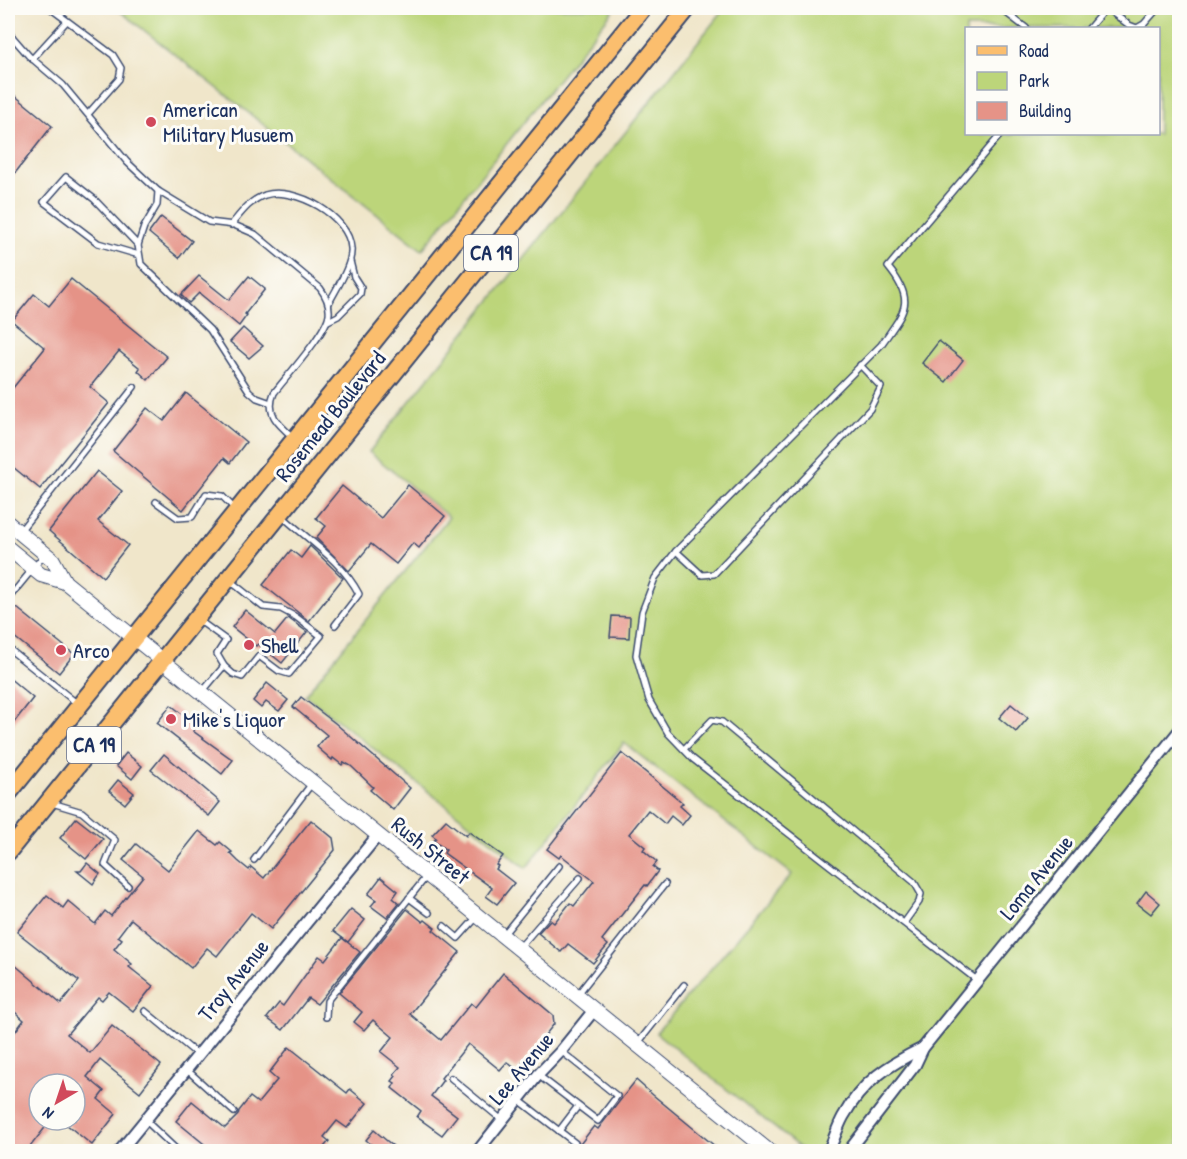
<svg xmlns="http://www.w3.org/2000/svg" width="1187" height="1159" font-family="'Patrick Hand',sans-serif">
	<style>
		.green { fill: #bcd57a; stroke: #6c826c; stroke-width: 1.5; fill-rule: evenodd }
		.building { fill: #e59387 }
		.lines { fill: none; stroke-linecap: round; stroke-linejoin: round }
		.service-casing { stroke: #3b4a6e; stroke-width: 8 }
		.minor-casing { stroke: #3b4a6e; stroke-width: 14 }
		.tertiary-casing { stroke: #3b4a6e; stroke-width: 16 }
		.primary-casing { stroke: #3b4a6e; stroke-width: 20 }
		.service { stroke: #fff; stroke-width: 5 }
		.minor { stroke: #fff; stroke-width: 10 }
		.tertiary { stroke: #fff; stroke-width: 14 }
		.primary { stroke: #fbbe6e; stroke-width: 16 }
		.poi-dot { fill: #d1495b; stroke: #fdfcf7; stroke-width: 2 }
		.labels { text-anchor: middle; stroke-width: 6; stroke-linejoin: round; paint-order: stroke }
		.shield { fill: #fdfcf7; stroke: #5f6c8c; stroke-width: 1.5 }
		.shield-label { font-size: 21px; font-weight: bold; fill: #1b2f5e }
		.poi-label { font-size: 22px; fill: #1b2f5e; stroke: #fdfcf7; text-anchor: start }
		.street-label { font-size: 22px; fill: #1b2f5e; stroke: #fdfcf7 }
	</style>
	<rect width="100%" height="100%" fill="#fdfcf7"/>
	<filter id="ink" filterUnits="userSpaceOnUse"><feTurbulence type="fractalNoise" baseFrequency=".0167" numOctaves="2"/><feDisplacementMap in="SourceGraphic" scale="12" xChannelSelector="R" yChannelSelector="G"/><feConvolveMatrix kernelMatrix="1 2 1 2 8 2 1 2 1" color-interpolation-filters="sRGB"/></filter>
	<filter id="wash" filterUnits="userSpaceOnUse"><feTurbulence type="fractalNoise" baseFrequency=".008" numOctaves="4" result="noise"/><feDisplacementMap in="SourceGraphic" scale="24" xChannelSelector="R" yChannelSelector="G"/><feGaussianBlur stdDeviation="1.35" result="paint"/><feColorMatrix in="noise" values="0 0 0 0 0 0 0 0 0 0 0 0 0 0 0 0 0 1.4 0 .05"/><feComposite in="paint" operator="in"/></filter>
	<g filter="url(#wash)">
		<rect width="100%" height="100%" fill="#f0e6ca"/>
		<!-- green -->
		<g class="green">
			<polygon points="116,8 615,8 422,250"/>
			<path d="M725 8H1179V1151H804L656 1033 792 874 624 743 526 868 305 695 449 517 369 452ZM966 28H1158V134H966Z"/>
		</g>
		<g id="blocks">
			<!-- building -->
			<g class="building">
				<polygon points="8,90 52,126 8,182"/>
				<polygon points="161,217 192,241 179,258 149,233"/>
				<polygon points="199,276 229,300 249,276 265,289 245,314 247,315 239,326 199,293 189,303 181,295"/>
				<polygon points="71,279 167,357 148,380 138,371 140,368 119,351 90,387 109,403 40,489 8,463 8,394 45,348 12,321 34,294 49,306"/>
				<polygon points="243,328 263,346 249,358 230,342"/>
				<polygon points="939,341 963,360 946,382 922,363"/>
				<polygon points="186,393 246,442 230,463 224,458 183,510 113,451 147,408 164,421"/>
				<polygon points="97,471 122,491 98,521 128,545 103,577 49,531"/>
				<polygon points="408,485 445,516 419,548 413,543 396,564 371,544 349,571 316,538 326,526 316,518 342,486 381,518"/>
				<polygon points="310,546 343,578 309,621 263,585 291,550 301,558"/>
				<polygon points="17,608 74,654 59,673 8,632 8,620"/>
				<polygon points="245,610 275,634 288,618 307,632 282,663 258,644 256,646 232,627"/>
				<polygon points="612,616 630,617 629,638 610,637"/>
				<polygon points="8,677 33,698 8,730"/>
				<polygon points="267,683 288,700 279,711 266,702 261,708 253,701"/>
				<polygon points="301,697 335,723 410,788 393,810 370,790 373,787 351,766 344,762 342,765 333,758 332,760 317,747 327,735 293,707"/>
				<polygon points="1011,704 1028,718 1016,732 999,718"/>
				<polygon points="171,705 197,726 193,731 233,760 222,774 157,723"/>
				<polygon points="126,753 142,766 132,779 116,766"/>
				<polygon points="622,753 683,803 680,806 690,815 682,825 671,816 665,824 648,810 629,834 645,847 643,850 657,862 653,867 658,871 647,886 645,885 602,940 608,945 593,963 568,944 561,952 538,933 550,920 554,923 570,903 574,906 594,881 561,855 559,858 547,849"/>
				<polygon points="164,754 220,802 209,816 151,770"/>
				<polygon points="118,780 134,793 125,804 109,791"/>
				<polygon points="76,818 103,839 86,859 60,838"/>
				<polygon points="311,820 333,838 335,850 271,929 251,913 217,956 207,948 191,968 131,919 118,936 122,939 114,949 132,964 129,967 153,986 133,1011 109,992 102,1000 98,997 67,1034 90,1053 112,1026 161,1065 140,1092 100,1060 87,1077 104,1091 98,1099 116,1114 92,1145 61,1120 75,1120 75,1084 39,1084 39,1120 51,1120 26,1152 8,1152 8,1041 24,1020 8,1006 8,959 61,1004 79,981 17,932 47,895 63,908 68,901 95,924 105,911 111,916 143,876 123,860 136,844 168,870 199,831 217,845 220,842 232,852 230,853 238,861 249,870 251,867 264,878"/>
				<polygon points="446,820 466,836 469,832 503,856 496,865 498,866 496,869 514,883 497,904 486,896 492,888 444,853 446,850 434,841 436,838 432,835"/>
				<polygon points="87,863 100,874 93,884 77,871 81,871"/>
				<polygon points="381,877 398,891 393,898 399,903 387,918 371,906 376,900 368,894"/>
				<polygon points="1146,891 1160,903 1151,914 1137,903"/>
				<polygon points="351,909 365,920 348,942 333,931"/>
				<polygon points="407,909 423,922 425,920 435,928 433,930 460,952 410,1014 441,1040 471,1003 476,1007 503,973 553,1015 554,1024 517,1070 507,1062 500,1070 468,1044 441,1078 443,1080 431,1096 457,1116 442,1135 417,1117 421,1111 392,1088 395,1083 392,1081 396,1076 394,1074 400,1067 381,1052 393,1037 373,1020 364,1030 354,1022 362,1012 339,993"/>
				<polygon points="342,938 360,952 317,1004 308,998 283,1030 267,1018 279,1003 283,1006 319,956 325,960"/>
				<polygon points="289,1047 347,1093 350,1089 367,1103 347,1128 337,1121 324,1137 329,1141 320,1152 214,1152 176,1121 192,1101 225,1128 238,1115 239,1111 250,1097 258,1103 277,1080 269,1073"/>
				<polygon points="636,1080 653,1095 722,1152 574,1152 594,1126 598,1129"/>
				<polygon points="374,1130 400,1152 366,1152 372,1145 366,1140"/>
			</g>
		</g>
	</g>
	<g filter="url(#ink)">
		<use href="#blocks" fill-opacity="0" stroke="#3b4a6e" stroke-width="1.5"/>
		<g class="lines">
			<!-- service casing -->
			<g class="service-casing">
				<g id="service">
					<polyline points="50,8 113,55 121,68 119,79 88,114"/>
					<polyline points="1000,8 1026,28"/>
					<polyline points="1106,8 1129,25 1137,28 1144,24 1158,8"/>
					<polyline points="1089,28 1106,8"/>
					<path d="M8 32 29 56 63 85 127 162 158 191 209 222 234 225 255 234 320 288C326 296 330 304 329 314 327 332 287 376 274 393 265 414 279 425 294 438"/>
					<polyline points="32,59 67,21"/>
					<polyline points="158,191 157,205 144,227 138,245 141,264 210,330 249,391 257,398 271,403"/>
					<path d="M231 225C241 213 250 200 265 195 295 186 349 216 351 248 353 264 336 289 329 303"/>
					<polyline points="138,245 94,199 66,177 44,202 98,243 139,255"/>
					<polyline points="328,321 338,316 360,294 361,288 354,277 350,261"/>
					<polyline points="156,502 178,518 192,517 206,494 222,496 236,510"/>
					<path d="M281 515C308 540 342 561 359 594L335 625"/>
					<polyline points="20,531 134,387"/>
					<polyline points="676,551 702,575 714,574 870,409 881,387 860,365"/>
					<polyline points="8,599 45,554"/>
					<polyline points="197,619 226,640 217,654 224,666"/>
					<polyline points="8,648 79,705"/>
					<polyline points="203,691 224,666 233,674 242,677 259,656 279,671 289,674 321,636 296,617 281,609 263,607 229,580"/>
					<polyline points="684,749 712,720 722,722 914,882 921,894 919,902 904,923"/>
					<polyline points="52,803 82,812 115,840 105,865 128,886"/>
					<polyline points="254,860 313,782"/>
					<polyline points="409,898 429,913"/>
					<polyline points="444,926 458,938 476,918"/>
					<polyline points="504,934 559,866"/>
					<polyline points="520,947 580,878"/>
					<path d="M978 981 693 759 668 733 649 700 636 655 642 612 655 578 676 551 881 345C904 312 917 302 888 267L1001 134"/>
					<polyline points="578,994 665,884"/>
					<polyline points="145,1011 198,1055"/>
					<polyline points="326,1017 327,1001 426,877"/>
					<polyline points="638,1043 684,985"/>
					<polyline points="186,1069 234,1112"/>
					<polyline points="538,1075 598,1121 617,1096 561,1051"/>
					<polyline points="451,1078 502,1120"/>
					<polyline points="519,1100 575,1143"/>
					<polyline points="145,1120 179,1152"/>
					<polyline points="559,1131 578,1106"/>
				</g>
			</g>
			<!-- minor casing -->
			<g class="minor-casing">
				<g id="minor">
					<polyline points="119,1152 378,835"/>
					<polyline points="477,1152 538,1075 561,1051 594,1010"/>
					<path d="M828 1152C834 1140 837 1128 843 1117 862 1082 888 1065 923 1048"/>
					<polyline points="848,1152 915,1065 923,1048 1180,730"/>
				</g>
			</g>
			<!-- tertiary casing -->
			<g class="tertiary-casing">
				<g id="tertiary">
					<polyline points="8,523 53,560 65,582 770,1152"/>
					<polyline points="8,548 41,575 65,582"/>
				</g>
			</g>
			<!-- primary casing -->
			<g class="primary-casing">
				<g id="primary">
					<polyline points="8,794 643,8"/>
					<polyline points="8,852 688,8"/>
				</g>
			</g>
			<!-- service -->
			<use href="#service" class="service"/>
			<!-- minor -->
			<use href="#minor" class="minor"/>
			<!-- tertiary -->
			<use href="#tertiary" class="tertiary"/>
			<!-- primary -->
			<use href="#primary" class="primary"/>
		</g>
	</g>
	<!-- markers -->
	<g class="poi-dot">
		<circle cx="151" cy="122" r="6"/>
		<circle cx="249" cy="645" r="6"/>
		<circle cx="61" cy="650" r="6"/>
		<circle cx="171" cy="719" r="6"/>
	</g>
	<g class="labels">
		<!-- shield labels -->
		<g class="shield">
			<rect x="464" y="235" width="54" height="36" rx="4.5"/>
			<rect x="67" y="727" width="54" height="36" rx="4.5"/>
		</g>
		<g class="shield-label">
			<text x="491" y="260">CA 19</text>
			<text x="94" y="752">CA 19</text>
		</g>
		<!-- poi labels -->
		<g class="poi-label">
			<text x="163" y="117">American<tspan x="163" dy="25">Military Musuem</tspan></text>
			<text x="261" y="653">Shell</text>
			<text x="73" y="658">Arco</text>
			<text x="183" y="727">Mike's Liquor</text>
		</g>
		<!-- street labels -->
		<g class="street-label">
			<text transform="translate(330 416) rotate(-51)" y="8">Rosemead Boulevard</text>
			<text transform="translate(431 850) rotate(39)" y="8">Rush Street</text>
			<text transform="translate(1036 877) rotate(-51)" y="8">Loma Avenue</text>
			<text transform="translate(233 980) rotate(-51)" y="8">Troy Avenue</text>
			<text transform="translate(521 1068) rotate(-50)" y="8">Lee Avenue</text>
		</g>
	</g>
	<!-- margin -->
	<rect width="1187" height="1159" fill="none" stroke="#fdfcf7" stroke-width="30"/>
	<!-- legend -->
	<rect x="965" y="27" width="195" height="108" fill="#fdfcf7" stroke="#a3aaba" stroke-width="1.5"/>
	<rect x="977" y="46" width="30" height="9" fill="#fbbe6e" stroke="#a3aaba" stroke-width="1.5"/>
	<text x="1019" y="57" font-size="18" fill="#1b2f5e">Road</text>
	<rect x="977" y="72" width="30" height="18" fill="#bcd57a" stroke="#a3aaba" stroke-width="1.5"/>
	<text x="1019" y="87" font-size="18" fill="#1b2f5e">Park</text>
	<rect x="977" y="102" width="30" height="18" fill="#e59387" stroke="#a3aaba" stroke-width="1.5"/>
	<text x="1019" y="117" font-size="18" fill="#1b2f5e">Building</text>
	<!-- north arrow -->
	<g transform="translate(57 1102) rotate(219)"><circle r="28" fill="#fdfcf7" stroke="#a3aaba" stroke-width="1.5"/>
	<path d="M0-4.5L10 22L0 15L-10 22Z" fill="#d1495b"/>
	<text y="-9" font-size="16" font-weight="bold" text-anchor="middle" fill="#1b2f5e">N</text>
	</g>
</svg>
